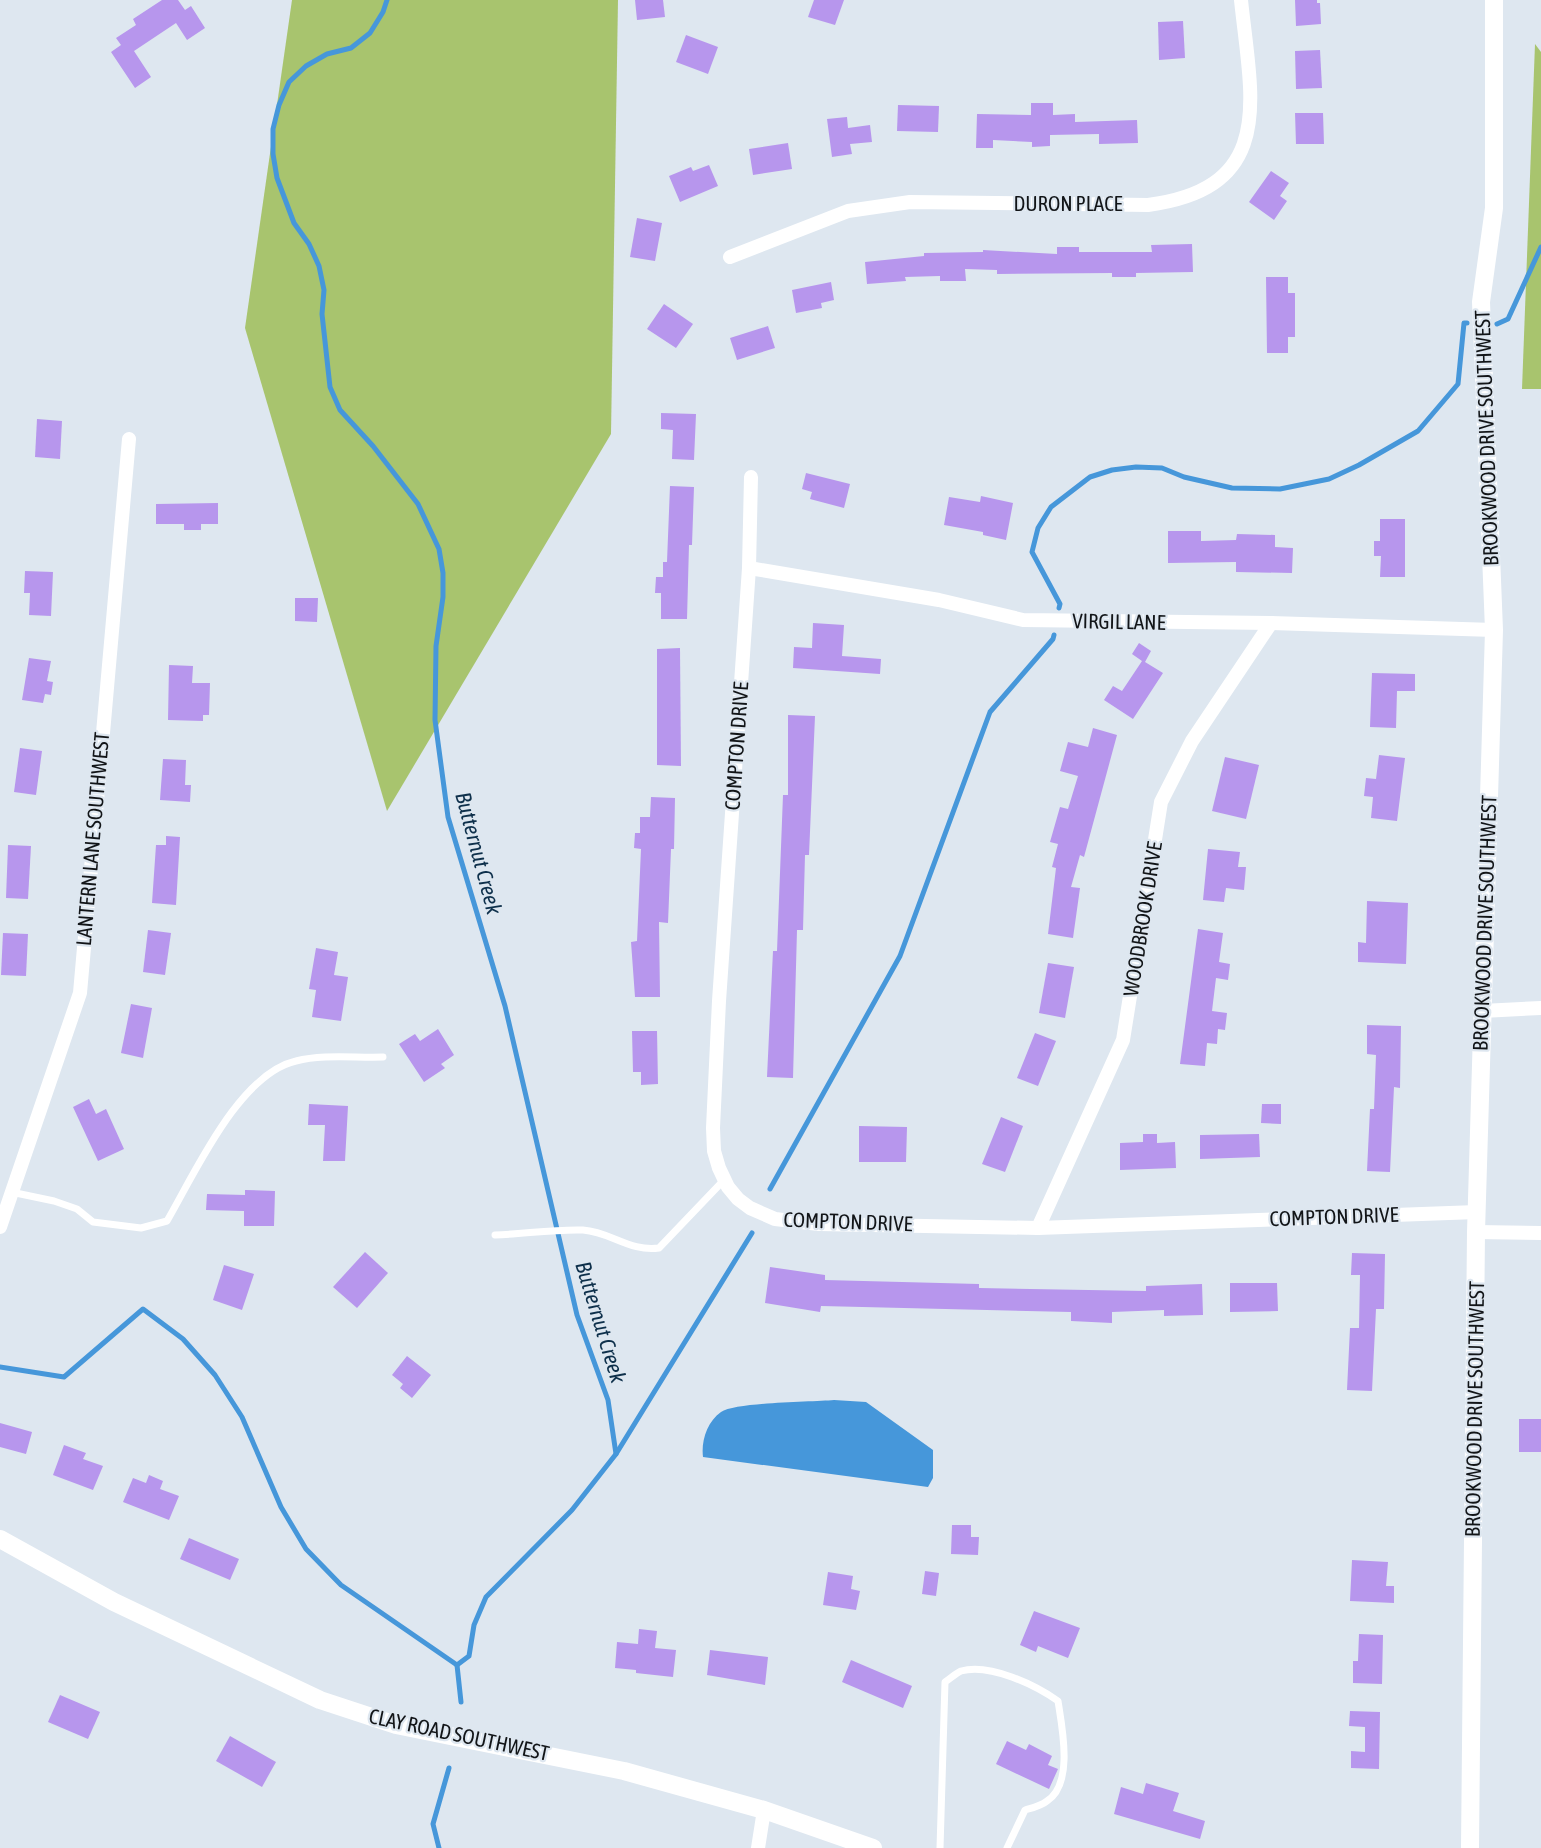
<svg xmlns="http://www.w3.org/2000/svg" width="1541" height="1848" font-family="'Asap Condensed',sans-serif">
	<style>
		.green { fill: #a8c46e }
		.water { fill: #4697da }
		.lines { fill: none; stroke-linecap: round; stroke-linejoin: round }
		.stream { stroke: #4697da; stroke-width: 5 }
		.building { fill: #b796ed }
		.service { stroke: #fff; stroke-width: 7 }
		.minor { stroke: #fff; stroke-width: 14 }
		.tertiary { stroke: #fff; stroke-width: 18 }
		.labels { text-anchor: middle; stroke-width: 4.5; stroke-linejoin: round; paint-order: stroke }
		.street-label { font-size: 21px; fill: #121518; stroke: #dee7f0 }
		.water-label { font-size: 22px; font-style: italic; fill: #0e304b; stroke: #dee7f0 }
	</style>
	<rect width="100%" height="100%" fill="#dee7f0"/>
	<!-- green -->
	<g class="green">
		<polygon points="292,0 618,0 611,434 387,811 245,328"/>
		<polygon points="1535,44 1541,52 1541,389 1522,389"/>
	</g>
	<!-- water -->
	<path class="water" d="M834 1400 866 1402 933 1450V1478L928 1487 703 1457C701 1441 707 1422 721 1412 736 1402 813 1402 834 1400Z"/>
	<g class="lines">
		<!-- stream -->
		<g class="stream">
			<polyline points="387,0 383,12 370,33 351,48 327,54 306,66 289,82 279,105 273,129 273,154 277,178 294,223 309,244 319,266 324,290 322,314 330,387 340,410 373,446 418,504 439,549 443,573 443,597 436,646 435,720 448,817 505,1006 577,1315 608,1400 616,1454"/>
			<polyline points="1497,324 1508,319 1541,247"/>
			<polyline points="1059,608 1060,604 1032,552 1038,528 1051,507 1090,477 1112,470 1136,467 1162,468 1184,477 1232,488 1280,489 1329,479 1359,465 1418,431 1458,384 1464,323 1467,323"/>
			<polyline points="770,1189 900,956 990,712 1053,639 1054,635"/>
			<polyline points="0,1367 64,1377 143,1309 183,1339 215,1375 242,1417 281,1507 306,1549 341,1585 457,1665"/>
			<polyline points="457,1665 469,1656 474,1625 486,1597 572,1510 616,1454 752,1233"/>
			<polyline points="457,1665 461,1702"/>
			<polyline points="439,1848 433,1824 449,1768"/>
		</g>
	</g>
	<!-- building -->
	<g class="building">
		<polygon points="162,0 178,0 185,10 191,6 205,28 187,40 176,23 134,51 151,77 135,88 111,52 121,45 116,38 136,25 133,19"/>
		<polygon points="635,0 663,0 665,17 637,20"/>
		<polygon points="814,0 844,0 835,25 808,17"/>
		<polygon points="1295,0 1317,0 1317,3 1320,3 1321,24 1296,26"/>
		<polygon points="1183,21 1185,58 1159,60 1158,22"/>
		<polygon points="686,35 718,47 708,74 676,62"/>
		<polygon points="1320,50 1322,88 1296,89 1295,51"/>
		<polygon points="1031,103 1053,103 1053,115 1075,114 1075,122 1137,120 1138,143 1099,144 1099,134 1050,135 1050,146 1032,147 1032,142 993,140 993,148 976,148 977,114 1031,115"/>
		<polygon points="898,105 939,106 938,132 897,131"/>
		<polygon points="1295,113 1323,113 1324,144 1296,144"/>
		<polygon points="847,117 848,128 870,125 872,142 850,144 852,154 832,157 827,119"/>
		<polygon points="788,143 792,169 753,175 749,149"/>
		<polygon points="709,165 718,186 680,202 669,176 691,167 693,171"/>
		<polygon points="1271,171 1289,183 1280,196 1287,201 1274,220 1249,202"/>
		<polygon points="637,218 662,223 655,261 630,257"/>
		<polygon points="1192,244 1193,272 1136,273 1136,277 1112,277 1112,273 997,274 997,270 965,269 966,281 940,281 940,276 905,277 906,281 867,284 865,262 924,256 924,253 983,252 983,250 1057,254 1057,247 1079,247 1079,252 1152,252 1151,245"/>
		<polygon points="1266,277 1288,277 1288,293 1295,293 1295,337 1288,337 1288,353 1267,353"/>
		<polygon points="831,282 834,300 821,303 822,308 796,313 792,290"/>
		<polygon points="664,304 693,324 676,348 647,329"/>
		<polygon points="768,326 775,348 737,360 730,338"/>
		<polygon points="661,413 696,414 694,460 672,459 673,430 661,429"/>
		<polygon points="37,419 62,421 60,459 35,457"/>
		<polygon points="806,473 850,484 844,508 810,499 812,492 802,489"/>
		<polygon points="670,486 694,487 692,545 689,545 687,619 661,619 661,593 655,593 656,577 663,577 663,562 667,562"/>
		<polygon points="981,496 1013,503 1006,540 983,535 983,532 944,525 949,497 980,502"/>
		<polygon points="218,503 218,524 201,524 201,530 184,530 184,524 156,524 156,504"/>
		<polygon points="1380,519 1405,519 1405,577 1380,577 1381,556 1374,556 1374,541 1380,541"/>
		<polygon points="1168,531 1201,531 1201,541 1236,540 1237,534 1275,535 1275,547 1293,548 1292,573 1236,572 1236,562 1168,563"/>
		<polygon points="25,571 53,572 51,616 29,615 30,593 24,593"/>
		<polygon points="295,598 318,598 317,622 295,621"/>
		<polygon points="813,623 844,625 842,656 881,659 880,674 793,668 794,647 812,648"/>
		<polygon points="1139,643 1151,651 1145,662 1163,673 1133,719 1104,700 1113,686 1122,691 1142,661 1132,654"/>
		<polygon points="680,648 681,766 657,765 657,649"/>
		<polygon points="29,658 51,661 47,681 53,682 51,695 45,694 43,703 22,700"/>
		<polygon points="169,665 193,666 192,683 210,683 209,715 203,715 203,721 168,720"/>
		<polygon points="1372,673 1415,674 1415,691 1397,691 1396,728 1370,727"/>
		<polygon points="788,715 815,716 809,855 805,855 803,930 797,930 793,1078 767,1077 773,951 777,951 783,795 788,795"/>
		<polygon points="1093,728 1117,735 1084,857 1080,855 1071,887 1080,888 1073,938 1048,934 1056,868 1052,867 1058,844 1050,842 1060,807 1068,809 1078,776 1060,771 1068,742 1088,747"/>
		<polygon points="20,748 42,751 36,795 14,792"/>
		<polygon points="1379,755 1405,758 1397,821 1371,818 1373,797 1364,796 1366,778 1376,779"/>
		<polygon points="1225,757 1259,765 1246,819 1212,811"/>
		<polygon points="163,759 186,760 185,785 191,785 190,802 160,800"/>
		<polygon points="651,797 675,798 674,849 671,849 668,923 659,922 660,997 635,997 631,942 637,941 641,849 634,848 635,833 640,833 640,817 650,817"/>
		<polygon points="166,836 180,837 176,905 152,903 156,845 166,845"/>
		<polygon points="8,845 31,846 28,899 6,898"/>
		<polygon points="1208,849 1240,852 1238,867 1246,867 1244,890 1226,888 1224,902 1203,900"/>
		<polygon points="1367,901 1408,903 1406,964 1358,962 1358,942 1366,943"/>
		<polygon points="1198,929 1223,933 1219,962 1230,964 1228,980 1216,978 1212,1011 1227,1013 1225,1030 1218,1029 1217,1044 1207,1043 1205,1066 1180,1064"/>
		<polygon points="148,930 171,933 165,975 143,972"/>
		<polygon points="3,933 28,934 26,976 1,975"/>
		<polygon points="316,948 338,952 334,975 348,977 341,1021 312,1017 316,990 309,989"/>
		<polygon points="1048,963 1074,967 1065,1018 1039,1013"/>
		<polygon points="131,1004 152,1008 143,1058 121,1053"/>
		<polygon points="1367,1025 1401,1026 1400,1088 1394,1087 1390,1172 1367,1171 1370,1109 1374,1109 1376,1055 1367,1054"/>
		<polygon points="438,1029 454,1055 441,1064 445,1068 424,1082 399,1044 415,1034 420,1041"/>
		<polygon points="632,1031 657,1031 658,1084 641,1085 641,1072 633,1072"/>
		<polygon points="1035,1033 1056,1041 1038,1086 1017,1078"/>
		<polygon points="89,1099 96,1114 106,1109 124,1149 98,1161 73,1107"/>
		<polygon points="309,1104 348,1106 345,1161 323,1161 325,1125 308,1125"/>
		<polygon points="1262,1104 1281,1104 1281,1124 1261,1123"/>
		<polygon points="1001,1117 1023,1126 1005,1172 982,1164"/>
		<polygon points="859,1126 907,1127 906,1162 859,1162"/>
		<polygon points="1143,1134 1157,1134 1157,1143 1175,1142 1176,1168 1120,1170 1120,1143 1143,1142"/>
		<polygon points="1259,1134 1260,1157 1200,1159 1200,1135"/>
		<polygon points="245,1190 275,1191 274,1226 244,1226 244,1211 206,1210 207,1194 245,1195"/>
		<polygon points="365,1252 388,1273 357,1308 333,1287"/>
		<polygon points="1352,1253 1385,1254 1384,1309 1376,1309 1372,1391 1347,1390 1350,1328 1359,1328 1360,1275 1351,1275"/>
		<polygon points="224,1265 254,1274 242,1310 213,1300"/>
		<polygon points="770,1267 825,1275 825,1280 979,1284 979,1288 1146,1291 1146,1286 1202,1284 1203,1315 1164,1316 1164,1310 1112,1312 1112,1323 1071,1321 1071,1312 821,1306 820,1312 765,1303"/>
		<polygon points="1230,1283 1277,1283 1278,1311 1230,1312"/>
		<polygon points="407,1356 431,1375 412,1398 400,1388 403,1384 392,1375"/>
		<rect x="1519" y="1419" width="22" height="33"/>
		<polygon points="0,1423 32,1432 26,1454 0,1447"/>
		<polygon points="64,1445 86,1453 83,1459 103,1466 93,1490 53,1475"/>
		<polygon points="149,1475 163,1481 160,1489 179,1496 169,1520 123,1502 133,1478 146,1483"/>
		<polygon points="952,1525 971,1525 971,1537 979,1537 978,1555 951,1554"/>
		<polygon points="189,1538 239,1559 230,1580 180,1559"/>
		<polygon points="1352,1560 1388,1562 1386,1586 1394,1586 1394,1603 1350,1601"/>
		<polygon points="925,1571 939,1573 936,1596 922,1594"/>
		<polygon points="828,1572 853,1576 851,1589 860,1591 856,1610 823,1605"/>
		<polygon points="1034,1611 1080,1628 1068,1658 1038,1646 1036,1652 1020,1645"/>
		<polygon points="639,1629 657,1631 655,1648 676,1650 673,1677 636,1673 636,1670 615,1668 617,1642 638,1644"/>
		<polygon points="1359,1634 1383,1635 1382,1684 1353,1683 1353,1661 1358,1661"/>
		<polygon points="710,1650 768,1657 765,1685 707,1675"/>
		<polygon points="851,1660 912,1686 903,1708 842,1682"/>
		<polygon points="60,1695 100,1712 88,1739 48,1722"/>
		<polygon points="1350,1711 1380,1712 1379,1769 1351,1768 1351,1751 1365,1752 1365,1727 1349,1726"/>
		<polygon points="230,1736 276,1762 262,1787 216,1761"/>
		<polygon points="1007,1741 1026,1750 1029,1744 1052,1756 1048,1765 1058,1769 1049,1789 996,1764"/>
		<polygon points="1146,1783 1179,1793 1173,1811 1205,1821 1200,1839 1114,1814 1121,1787 1143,1794"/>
	</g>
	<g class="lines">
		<!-- service -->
		<g class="service">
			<path d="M11 1192 54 1201 77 1209 93 1222 141 1228 167 1221C195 1173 239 1074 296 1061 323 1054 355 1058 383 1057"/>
			<path d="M495 1235C524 1234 554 1229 583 1230 611 1232 630 1252 659 1248L724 1180"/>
			<path d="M940 1848 945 1682C950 1679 956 1673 961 1671 990 1663 1035 1685 1058 1701 1062 1727 1074 1784 1047 1801 1041 1806 1032 1808 1025 1810L1007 1848"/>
		</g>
		<!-- minor -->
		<g class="minor">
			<path d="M730 257 848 211 910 202 1148 205C1278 188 1251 97 1241 0"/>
			<polyline points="751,477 749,568 719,1001 713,1128 714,1151 719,1168 728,1187 738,1199 750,1208 775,1219 819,1224 1038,1228 1477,1212"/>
			<polyline points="749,568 939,600 1023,620 1271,623 1494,630"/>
			<polyline points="1482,1011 1541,1008"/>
			<polyline points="0,1227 80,993 129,439"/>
			<polyline points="1038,1228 1123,1040 1161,802 1192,741 1271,623"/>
			<polyline points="1476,1232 1541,1233"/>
			<polyline points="758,1848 764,1810"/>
		</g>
		<!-- tertiary -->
		<g class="tertiary">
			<polyline points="0,1539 114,1602 320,1700 396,1725 624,1771 764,1810 873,1848"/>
			<polyline points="1470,1848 1476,1232 1494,630 1481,302 1494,208 1494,0"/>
		</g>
	</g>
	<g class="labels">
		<!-- street labels -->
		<g class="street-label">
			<text x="1068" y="211">DURON PLACE</text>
			<text transform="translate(1487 438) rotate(-92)" y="7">BROOKWOOD DRIVE SOUTHWEST</text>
			<text transform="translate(1119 622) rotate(1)" y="7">VIRGIL LANE</text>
			<text transform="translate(737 746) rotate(-86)" y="7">COMPTON DRIVE</text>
			<text transform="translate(93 839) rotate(-85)" y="7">LANTERN LANE SOUTHWEST</text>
			<text transform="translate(1143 919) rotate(-81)" y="7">WOODBROOK DRIVE</text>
			<text transform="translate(1485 923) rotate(-88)" y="7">BROOKWOOD DRIVE SOUTHWEST</text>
			<text transform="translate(1334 1217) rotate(-2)" y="7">COMPTON DRIVE</text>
			<text transform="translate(848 1222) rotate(2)" y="7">COMPTON DRIVE</text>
			<text transform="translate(1475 1409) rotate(-89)" y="7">BROOKWOOD DRIVE SOUTHWEST</text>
			<text transform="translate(459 1735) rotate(12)" y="7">CLAY ROAD SOUTHWEST</text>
		</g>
		<!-- water labels -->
		<g class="water-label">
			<text transform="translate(479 853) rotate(75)" y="8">Butternut Creek</text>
			<text transform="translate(601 1322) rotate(73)" y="8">Butternut Creek</text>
		</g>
	</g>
</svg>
